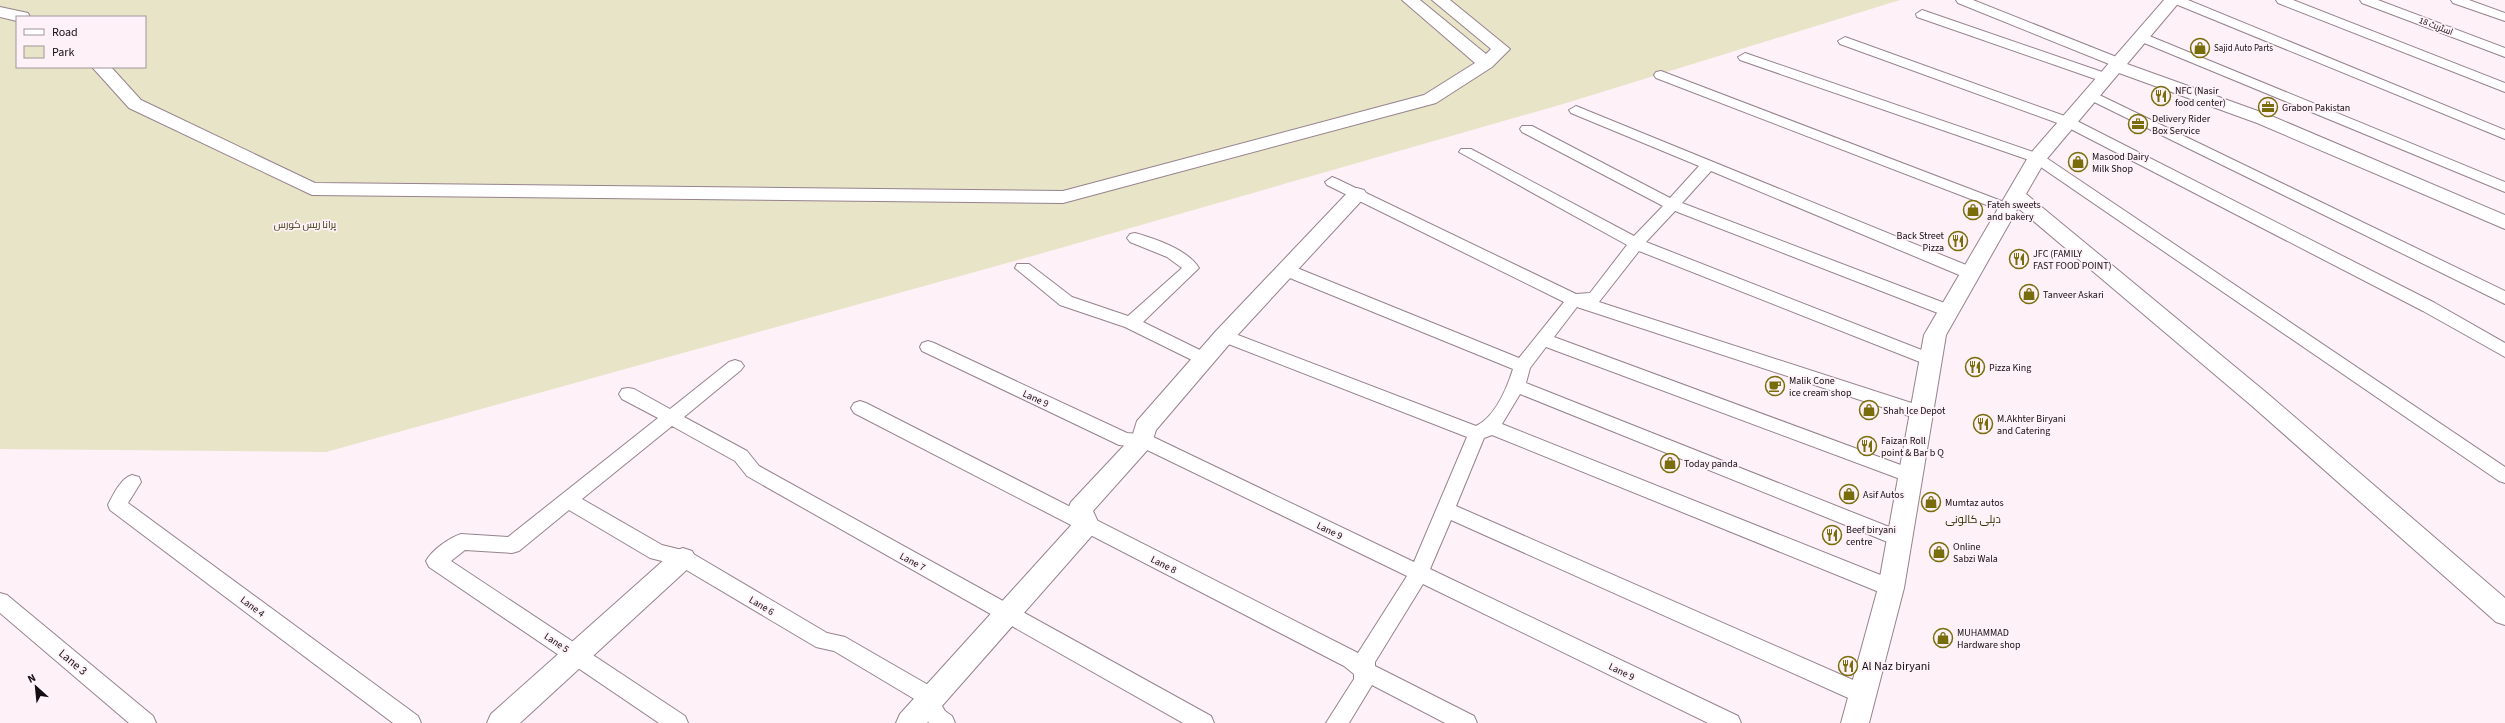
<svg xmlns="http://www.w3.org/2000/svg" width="2505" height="723" font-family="'Source Sans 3',Cairo,sans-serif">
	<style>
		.green { fill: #e7e4c8; fill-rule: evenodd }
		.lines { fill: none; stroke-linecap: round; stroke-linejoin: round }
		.lane-casing { stroke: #96828d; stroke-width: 2 }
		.street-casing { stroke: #96828d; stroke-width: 2 }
		.lane { fill: #fff; fill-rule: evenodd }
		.street { fill: #fff; fill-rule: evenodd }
		.labels { text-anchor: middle; stroke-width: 3.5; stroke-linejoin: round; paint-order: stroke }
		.far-street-label { font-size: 9px; fill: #140d11; stroke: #fef1f8 }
		.far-poi-label { font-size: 9px; fill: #140d11; stroke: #fef1f8; text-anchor: start }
		.poi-label { font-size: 10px; fill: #140d11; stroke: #fef1f8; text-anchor: start }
		.park-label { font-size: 10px; fill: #393409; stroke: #fef1f8 }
		.street-label { font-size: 10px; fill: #140d11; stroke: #fef1f8 }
		.neighbourhood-label { font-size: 11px; fill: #332e02; stroke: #fef1f8 }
		.near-street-label { font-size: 12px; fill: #140d11; stroke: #fef1f8 }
		.near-poi-label { font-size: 12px; fill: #140d11; stroke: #fef1f8; text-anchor: start }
	</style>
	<rect width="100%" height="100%" fill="#fef1f8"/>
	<!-- green -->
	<path class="green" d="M0 0H1900L1563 104 1036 255 326 452 0 449ZM17 17H145V67H17Z"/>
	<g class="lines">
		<!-- lane casing -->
		<g class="lane-casing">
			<g id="lane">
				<polygon points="1956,0 1973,0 2124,60 2126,63 2119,67 2114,66 1958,3"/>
				<polygon points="2171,0 2188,0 2505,130 2505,139 2173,3"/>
				<polygon points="2276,0 2293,0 2505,83 2505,92 2278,3"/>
				<polygon points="2360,0 2378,0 2505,48 2505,57 2362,3"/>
				<polygon points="2451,0 2469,0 2505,13 2505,21 2453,3"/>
				<polygon points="1922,10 2111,75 2113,78 2106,82 2101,81 1917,17 1916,14"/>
				<polygon points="2142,33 2505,182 2505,192 2137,40 2135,37 2137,34"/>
				<polygon points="1845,37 2073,119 2435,303 2505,343 2505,357 2423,311 2063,125 1840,44 1838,41"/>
				<polygon points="1745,53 2042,155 2505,467 2505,483 2499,481 2032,161 1740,60 1738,57"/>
				<polygon points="1661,71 2012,205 2015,208 2012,211 2002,211 1656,78 1654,75 1656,72"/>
				<polygon points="2091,91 2505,291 2505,304 2086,98 2084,95 2086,92"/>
				<path d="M1576 106 1976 269 1978 273 1976 277H1964L1711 171 1682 203 1955 307 1957 311 1955 315H1943L1675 211 1646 242 1937 356 1939 360 1937 364 1931 366 1925 364 1639 251 1599 302 1927 408 1930 413 1927 418 1921 420 1915 418 1577 307 1554 337 1917 471 1920 476 1917 481 1911 483 1546 347 1530 368 1526 383 1907 534 1910 539 1907 544 1900 547 1520 394 1502 424 1898 582 1901 588 1898 594 1891 596 1884 594 1492 435 1484 438 1456 506 1869 687 1872 694 1869 701 1862 703 1855 701 1451 520 1430 569 1738 716 1741 723H1708L1423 584 1375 662V666L1474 716 1477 723H1445L1372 685 1349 723H1326L1354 679V674L1344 666 854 413 851 408 854 403 860 401 866 403 1358 653 1407 576 1141 447 1119 445 922 351 920 347 922 343 928 341 934 343 1127 433 1149 435 1414 562 1467 437 1218 340 1216 336 1218 332H1230L1476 426C1495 417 1507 388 1513 369L1280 274 1278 270 1280 266H1292L1519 358 1564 302 1327 185 1325 182 1332 177 1337 179 1576 294 1590 293 1627 245 1459 152 1461 149H1471L1634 236 1663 206 1522 132 1520 129 1522 126H1532L1670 198 1699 166 1571 113 1569 110Z"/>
				<path d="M1135 233C1156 239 1187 249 1199 268L1143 322 1210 355 1212 359 1210 363 1204 365 1198 363 1125 327 1060 305 1015 268 1017 264H1029L1072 297 1128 316 1182 268 1167 257 1130 242 1127 238 1130 234Z"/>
				<path d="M735 360 741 362 744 366 741 370 684 417 747 451 759 466 1211 716 1214 723H1183L747 476 735 461 672 426 582 499 662 545 690 552 827 633 845 637 930 686 945 711 952 716 955 723H929L916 700 834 651 816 647 678 565 650 558 569 510 519 551 512 553 465 550 451 561 685 716 688 723H659L429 567 426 561C432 550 449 538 461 534L508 537 658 418 622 399 619 394 622 389 628 388 634 389 670 409 729 362Z"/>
				<path d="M132 475 139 477 141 482 128 503 418 716 421 723H393L110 510 108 505C113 495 121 478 132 475Z"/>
				<polygon points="0,593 7,595 153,716 156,723 129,723 0,613"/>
			</g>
		</g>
		<!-- street casing -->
		<g class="street-casing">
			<g id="street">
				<polygon points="1402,0 1420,0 1486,54 1491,49 1432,0 1450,0 1510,49 1492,67 1436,103 1063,203 312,195 129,108 92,67 111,67 141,100 315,183 1063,191 1424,95 1475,63"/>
				<polygon points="2164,0 2181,0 2127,64 2269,115 2505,215 2505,229 2257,123 2119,73 2045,161 2026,194 2268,394 2505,598 2505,625 2496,622 2252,406 2018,208 1946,335 1904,588 1869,723 1841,723 1878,588 1924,335 2030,154"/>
				<polygon points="0,7 28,13 30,17 17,17 17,21 0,17"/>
				<polygon points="1357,188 1364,190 1367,194 1364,198 1232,341 1156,430 1151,446 1093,511 1099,524 1096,531 927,723 896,723 900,714 1074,522 1068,509 1071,502 1132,437 1137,421 1216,331 1350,190"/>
				<polygon points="683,548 692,551 696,558 692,565 520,723 487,723 491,714 674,551"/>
			</g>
		</g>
		<!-- lane -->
		<use href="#lane" class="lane"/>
		<!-- street -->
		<use href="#street" class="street"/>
	</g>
	<!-- icons -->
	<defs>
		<g id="shop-ring" transform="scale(1)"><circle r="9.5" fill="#fef1f8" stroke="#786d0a" stroke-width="1.5"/><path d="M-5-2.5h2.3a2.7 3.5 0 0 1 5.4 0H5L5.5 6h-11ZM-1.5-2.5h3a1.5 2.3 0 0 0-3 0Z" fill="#786d0a"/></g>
		<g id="restaurant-ring" transform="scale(1)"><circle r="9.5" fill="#fef1f8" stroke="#786d0a" stroke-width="1.5"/><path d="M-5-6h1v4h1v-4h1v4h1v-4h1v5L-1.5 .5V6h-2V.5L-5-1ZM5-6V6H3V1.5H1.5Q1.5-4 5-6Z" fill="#786d0a"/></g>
		<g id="office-ring" transform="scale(1)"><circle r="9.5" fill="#fef1f8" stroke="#786d0a" stroke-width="1.5"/><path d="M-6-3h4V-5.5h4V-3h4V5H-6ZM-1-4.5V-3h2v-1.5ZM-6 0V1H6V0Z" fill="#786d0a"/></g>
		<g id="cafe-ring" transform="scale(1)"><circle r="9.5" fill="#fef1f8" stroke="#786d0a" stroke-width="1.5"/><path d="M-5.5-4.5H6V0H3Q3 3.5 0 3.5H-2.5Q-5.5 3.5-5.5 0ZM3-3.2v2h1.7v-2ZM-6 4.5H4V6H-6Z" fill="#786d0a"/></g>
	</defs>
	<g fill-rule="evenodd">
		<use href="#shop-ring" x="2200" y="48"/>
		<use href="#restaurant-ring" x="2161" y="96"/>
		<use href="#office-ring" x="2268" y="107"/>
		<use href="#office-ring" x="2138" y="124"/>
		<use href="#shop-ring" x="2078" y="162"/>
		<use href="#shop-ring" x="1973" y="210"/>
		<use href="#restaurant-ring" x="1958" y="241"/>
		<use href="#restaurant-ring" x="2019" y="259"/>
		<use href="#shop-ring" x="2029" y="294"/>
		<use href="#restaurant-ring" x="1975" y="367"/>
		<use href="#cafe-ring" x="1775" y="386"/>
		<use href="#shop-ring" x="1869" y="410"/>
		<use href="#restaurant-ring" x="1983" y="424"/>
		<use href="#restaurant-ring" x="1867" y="446"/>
		<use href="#shop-ring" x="1670" y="463"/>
		<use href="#shop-ring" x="1849" y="494"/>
		<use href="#shop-ring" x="1931" y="502"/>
		<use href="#restaurant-ring" x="1832" y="535"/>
		<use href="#shop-ring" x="1939" y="552"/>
		<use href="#shop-ring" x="1943" y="638"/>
		<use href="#restaurant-ring" x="1848" y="666"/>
	</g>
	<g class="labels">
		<!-- far-street labels -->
		<g class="far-street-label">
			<text transform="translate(2436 26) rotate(21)" y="3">اسٹریٹ 18</text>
		</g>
		<!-- far-poi labels -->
		<g class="far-poi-label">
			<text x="2214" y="51">Sajid Auto Parts</text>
		</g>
		<!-- poi labels -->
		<g class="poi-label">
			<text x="2175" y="94">NFC (Nasir<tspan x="2175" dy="12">food center)</tspan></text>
			<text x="2282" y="111">Grabon Pakistan</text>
			<text x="2152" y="122">Delivery Rider<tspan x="2152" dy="12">Box Service</tspan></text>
			<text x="2092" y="160">Masood Dairy<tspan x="2092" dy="12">Milk Shop</tspan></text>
			<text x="1987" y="208">Fateh sweets<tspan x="1987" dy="12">and bakery</tspan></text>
			<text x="1944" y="239" text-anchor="end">Back Street<tspan x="1944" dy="12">Pizza</tspan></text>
			<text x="2033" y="257">JFC (FAMILY<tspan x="2033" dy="12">FAST FOOD POINT)</tspan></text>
			<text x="2043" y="298">Tanveer Askari</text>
			<text x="1989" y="371">Pizza King</text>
			<text x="1789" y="384">Malik Cone<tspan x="1789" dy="12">ice cream shop</tspan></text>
			<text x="1883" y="414">Shah Ice Depot</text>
			<text x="1997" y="422">M.Akhter Biryani<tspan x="1997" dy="12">and Catering</tspan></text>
			<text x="1881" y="444">Faizan Roll<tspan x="1881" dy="12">point &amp; Bar b Q</tspan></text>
			<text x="1684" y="467">Today panda</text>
			<text x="1863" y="498">Asif Autos</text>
			<text x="1945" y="506">Mumtaz autos</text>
			<text x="1846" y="533">Beef biryani<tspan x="1846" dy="12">centre</tspan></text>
			<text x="1953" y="550">Online<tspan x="1953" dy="12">Sabzi Wala</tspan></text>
			<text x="1957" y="636">MUHAMMAD<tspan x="1957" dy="12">Hardware shop</tspan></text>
		</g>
		<!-- park labels -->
		<g class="park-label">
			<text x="305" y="228">پرانا ریس کورس</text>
		</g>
		<!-- street labels -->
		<g class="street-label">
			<text transform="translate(1036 398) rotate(25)" y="4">Lane 9</text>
			<text transform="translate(1330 530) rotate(26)" y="4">Lane 9</text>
			<text transform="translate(913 561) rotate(29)" y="4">Lane 7</text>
			<text transform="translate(1164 564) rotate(27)" y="4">Lane 8</text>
			<text transform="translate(762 605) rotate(31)" y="4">Lane 6</text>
			<text transform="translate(253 606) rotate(37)" y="4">Lane 4</text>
			<text transform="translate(557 642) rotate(34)" y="4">Lane 5</text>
			<text transform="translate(1622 671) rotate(26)" y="4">Lane 9</text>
		</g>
		<!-- neighbourhood labels -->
		<g class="neighbourhood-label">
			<text x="1973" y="523">دہلی کالونی</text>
		</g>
		<!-- near-street labels -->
		<g class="near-street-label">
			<text transform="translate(73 662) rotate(40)" y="4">Lane 3</text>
		</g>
		<!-- near-poi labels -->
		<g class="near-poi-label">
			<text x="1862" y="670">Al Naz biryani</text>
		</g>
	</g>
	<!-- legend -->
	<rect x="16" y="16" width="130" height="52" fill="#fef1f8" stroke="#a0969c"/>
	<rect x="24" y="29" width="20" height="6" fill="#ffffff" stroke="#a0969c"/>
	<text x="52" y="36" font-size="12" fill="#140d11">Road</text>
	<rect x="24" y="46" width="20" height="12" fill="#e7e4c8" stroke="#a0969c"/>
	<text x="52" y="56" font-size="12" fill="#140d11">Park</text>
	<!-- north arrow -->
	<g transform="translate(36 687) rotate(333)" stroke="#fef1f8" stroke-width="3" paint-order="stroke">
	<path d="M0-3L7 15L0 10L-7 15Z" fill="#140d11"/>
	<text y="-6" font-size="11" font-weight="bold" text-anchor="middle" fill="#140d11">N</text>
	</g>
</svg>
